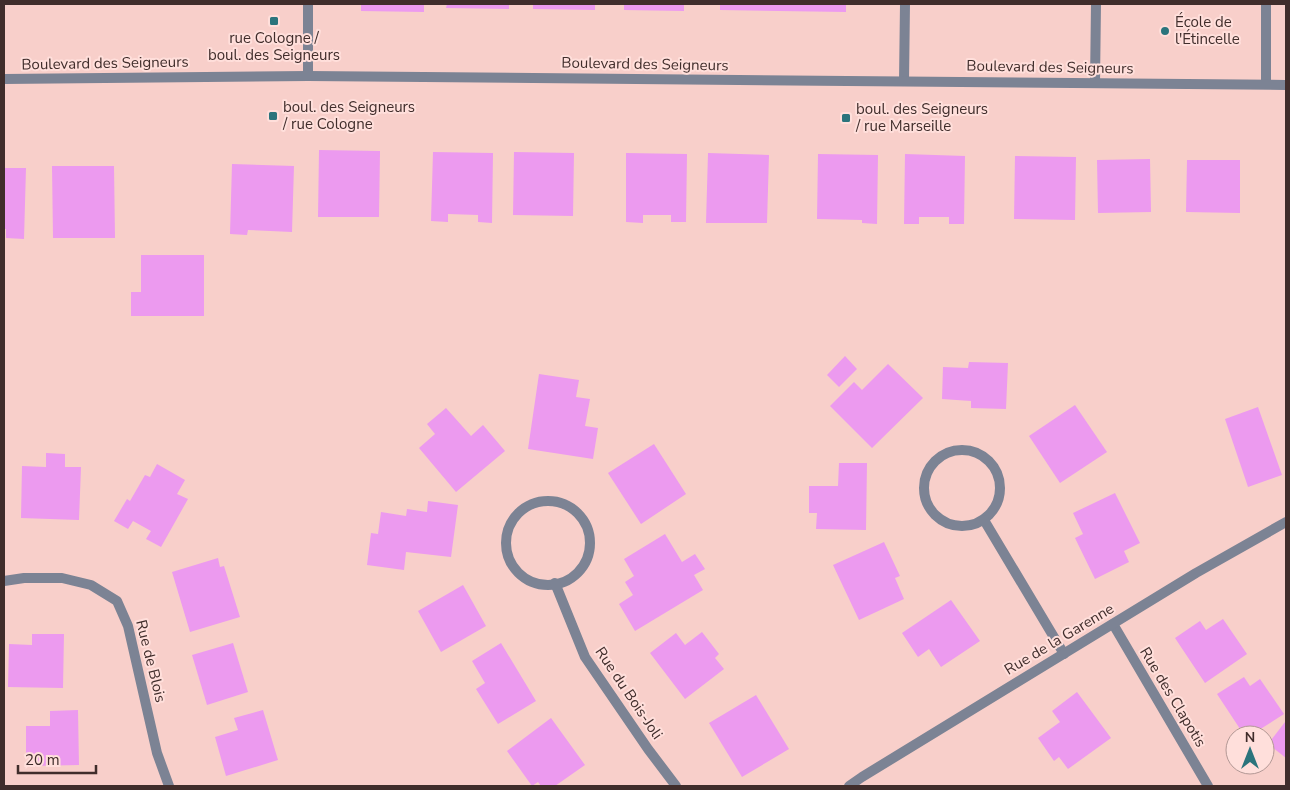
<svg xmlns="http://www.w3.org/2000/svg" width="1290" height="790" font-family="'Nunito Sans',sans-serif">
	<style>
		.building { fill: #ec9aef }
		.lines { fill: none; stroke-linecap: round; stroke-linejoin: round }
		.service { stroke: #7c8394; stroke-width: 10 }
		.minor { stroke: #7c8394; stroke-width: 10 }
		.tertiary { stroke: #7c8394; stroke-width: 10 }
		.poi-dot { fill: #2b747c; stroke: #ffdfdb; stroke-width: 2 }
		.labels { text-anchor: middle; stroke-width: 4; stroke-linejoin: round; paint-order: stroke }
		.poi-label { font-size: 15px; fill: #402d2b; stroke: #ffdfdb; text-anchor: start }
		.street-label { font-size: 15px; fill: #402d2b; stroke: #ffdfdb }
	</style>
	<rect width="100%" height="100%" fill="#f8cfca"/>
	<!-- building -->
	<g class="building">
		<polygon points="361,4 424,4 424,12 361,11"/>
		<polygon points="447,4 509,4 509,9 446,8"/>
		<polygon points="533,4 595,4 595,10 533,9"/>
		<polygon points="624,4 684,4 684,11 624,10"/>
		<polygon points="720,4 846,4 846,12 720,10"/>
		<polygon points="319,150 380,151 379,217 318,217"/>
		<polygon points="433,152 493,153 492,223 478,222 478,215 448,214 448,222 431,221"/>
		<polygon points="514,152 574,153 573,216 513,215"/>
		<polygon points="626,153 687,154 686,222 671,222 671,215 643,215 643,223 626,222"/>
		<polygon points="708,153 769,155 767,223 706,223"/>
		<polygon points="818,154 878,155 877,224 862,223 862,220 817,219"/>
		<polygon points="905,154 965,156 964,224 949,224 949,217 919,217 919,224 904,224"/>
		<polygon points="1015,156 1076,157 1075,220 1014,219"/>
		<polygon points="1150,159 1151,212 1098,213 1097,160"/>
		<polygon points="1187,160 1240,160 1240,213 1186,212"/>
		<polygon points="232,164 294,166 292,232 248,230 247,235 230,234"/>
		<polygon points="52,166 114,166 115,238 53,238"/>
		<polygon points="4,168 26,168 24,239 6,238 6,229 4,229"/>
		<polygon points="141,255 204,255 204,316 131,316 131,292 141,292"/>
		<polygon points="845,356 857,369 839,387 827,375"/>
		<polygon points="969,362 1008,363 1006,409 971,408 971,401 942,399 943,367 968,368"/>
		<polygon points="888,364 923,398 872,448 830,406 854,382 862,390"/>
		<polygon points="539,374 579,380 576,397 590,399 585,426 598,428 593,459 528,449"/>
		<polygon points="1075,405 1107,452 1060,483 1029,436"/>
		<polygon points="1258,407 1282,475 1248,487 1225,419"/>
		<polygon points="446,408 471,436 483,425 505,451 456,492 419,448 435,434 427,424"/>
		<polygon points="654,444 686,494 641,524 608,473"/>
		<polygon points="46,453 65,454 65,467 81,467 79,520 21,518 22,466 46,467"/>
		<polygon points="839,463 867,463 866,530 816,529 817,513 809,513 809,486 838,486"/>
		<polygon points="157,464 185,480 177,494 188,499 161,547 146,539 151,531 133,521 128,529 114,521 127,499 130,501 145,475 150,477"/>
		<polygon points="1115,493 1140,543 1124,551 1129,562 1095,579 1075,538 1083,534 1073,513"/>
		<polygon points="428,501 458,505 451,557 406,552 404,570 367,565 371,533 378,534 381,512 406,516 407,509 427,512"/>
		<polygon points="665,534 682,562 695,554 705,569 694,575 703,590 635,631 619,604 633,595 625,582 634,576 624,559"/>
		<polygon points="884,542 900,576 895,578 904,599 859,620 833,565"/>
		<polygon points="218,558 220,567 224,566 240,617 190,632 172,572"/>
		<polygon points="463,585 486,626 441,652 418,611"/>
		<polygon points="951,600 980,641 941,667 929,649 918,657 902,633"/>
		<polygon points="1223,619 1247,654 1205,683 1175,638 1200,621 1206,630"/>
		<polygon points="702,632 719,654 715,658 724,669 685,699 650,653 676,633 685,645"/>
		<polygon points="32,634 64,634 63,688 8,687 9,644 32,645"/>
		<polygon points="233,643 248,692 207,705 192,655"/>
		<polygon points="501,643 536,701 498,724 476,689 485,683 472,661"/>
		<polygon points="1244,677 1250,686 1260,679 1284,714 1251,735 1244,735 1217,694"/>
		<polygon points="1077,692 1111,738 1068,769 1059,757 1054,761 1038,738 1060,722 1052,711"/>
		<polygon points="756,695 789,749 742,777 709,723"/>
		<polygon points="78,710 79,765 32,766 32,753 26,753 26,726 50,726 50,711"/>
		<polygon points="263,710 278,760 226,776 215,737 238,730 234,718"/>
		<polygon points="551,718 585,765 555,786 541,786 538,782 532,786 507,751"/>
		<polygon points="1285,722 1286,723 1286,758 1268,744"/>
	</g>
	<g class="lines">
		<!-- service -->
		<g class="service">
			<polyline points="1266,4 1266,84"/>
			<polyline points="1095,83 1096,4"/>
		</g>
		<!-- minor -->
		<g class="minor">
			<polyline points="308,76 308,4"/>
			<polyline points="904,81 905,4"/>
			<circle cx="962" cy="488" r="38"/>
			<circle cx="548" cy="543" r="42"/>
			<polyline points="984,520 1064,654"/>
			<polyline points="4,581 24,578 62,578 91,585 117,601 128,626 157,753 169,786"/>
			<polyline points="555,583 585,657 648,749 676,786"/>
			<polyline points="1113,624 1208,786"/>
			<polyline points="849,786 862,777 1196,573 1286,522"/>
		</g>
		<!-- tertiary -->
		<polyline class="tertiary" points="4,79 308,76 1286,85"/>
	</g>
	<!-- markers -->
	<g class="poi-dot">
		<rect x="269" y="16" width="10" height="10" rx="2.5"/>
		<circle cx="1165" cy="31" r="5"/>
		<rect x="268" y="111" width="10" height="10" rx="2.5"/>
		<rect x="841" y="113" width="10" height="10" rx="2.5"/>
	</g>
	<g class="labels">
		<!-- poi labels -->
		<g class="poi-label">
			<text x="1175" y="27">École de<tspan x="1175" dy="17">l'Étincelle</tspan></text>
			<text x="274" y="43" text-anchor="middle">rue Cologne /<tspan x="274" dy="17">boul. des Seigneurs</tspan></text>
			<text x="283" y="112">boul. des Seigneurs<tspan x="283" dy="17">/ rue Cologne</tspan></text>
			<text x="856" y="114">boul. des Seigneurs<tspan x="856" dy="17">/ rue Marseille</tspan></text>
		</g>
		<!-- street labels -->
		<g class="street-label">
			<text transform="translate(105 63) rotate(-1)" y="5">Boulevard des Seigneurs</text>
			<text transform="translate(645 64) rotate(1)" y="5">Boulevard des Seigneurs</text>
			<text transform="translate(1050 67) rotate(1)" y="5">Boulevard des Seigneurs</text>
			<text transform="translate(1059 639) rotate(-31)" y="5">Rue de la Garenne</text>
			<text transform="translate(151 661) rotate(76)" y="5">Rue de Blois</text>
			<text transform="translate(629 693) rotate(56)" y="5">Rue du Bois-Joli</text>
			<text transform="translate(1173 697) rotate(59)" y="5">Rue des Clapotis</text>
		</g>
	</g>
	<!-- border -->
	<rect width="1290" height="790" fill="none" stroke="#402d2b" stroke-width="10"/>
	<!-- north arrow -->
	<g transform="translate(1250 750)"><circle r="24" fill="#ffdfdb" stroke="#b39895"/>
	<path d="M0-4L9 19L0 12L-9 19Z" fill="#2b747c"/>
	<text y="-8" font-size="14" font-weight="bold" text-anchor="middle" fill="#402d2b">N</text>
	</g>
	<!-- scale -->
	<path d="M18 765v8h78v-8" fill="none" stroke="#402d2b" stroke-width="2.5"/>
	<text x="25" y="765" font-size="15" fill="#402d2b" stroke="#ffdfdb" stroke-width="4" paint-order="stroke">20 m</text>
</svg>
